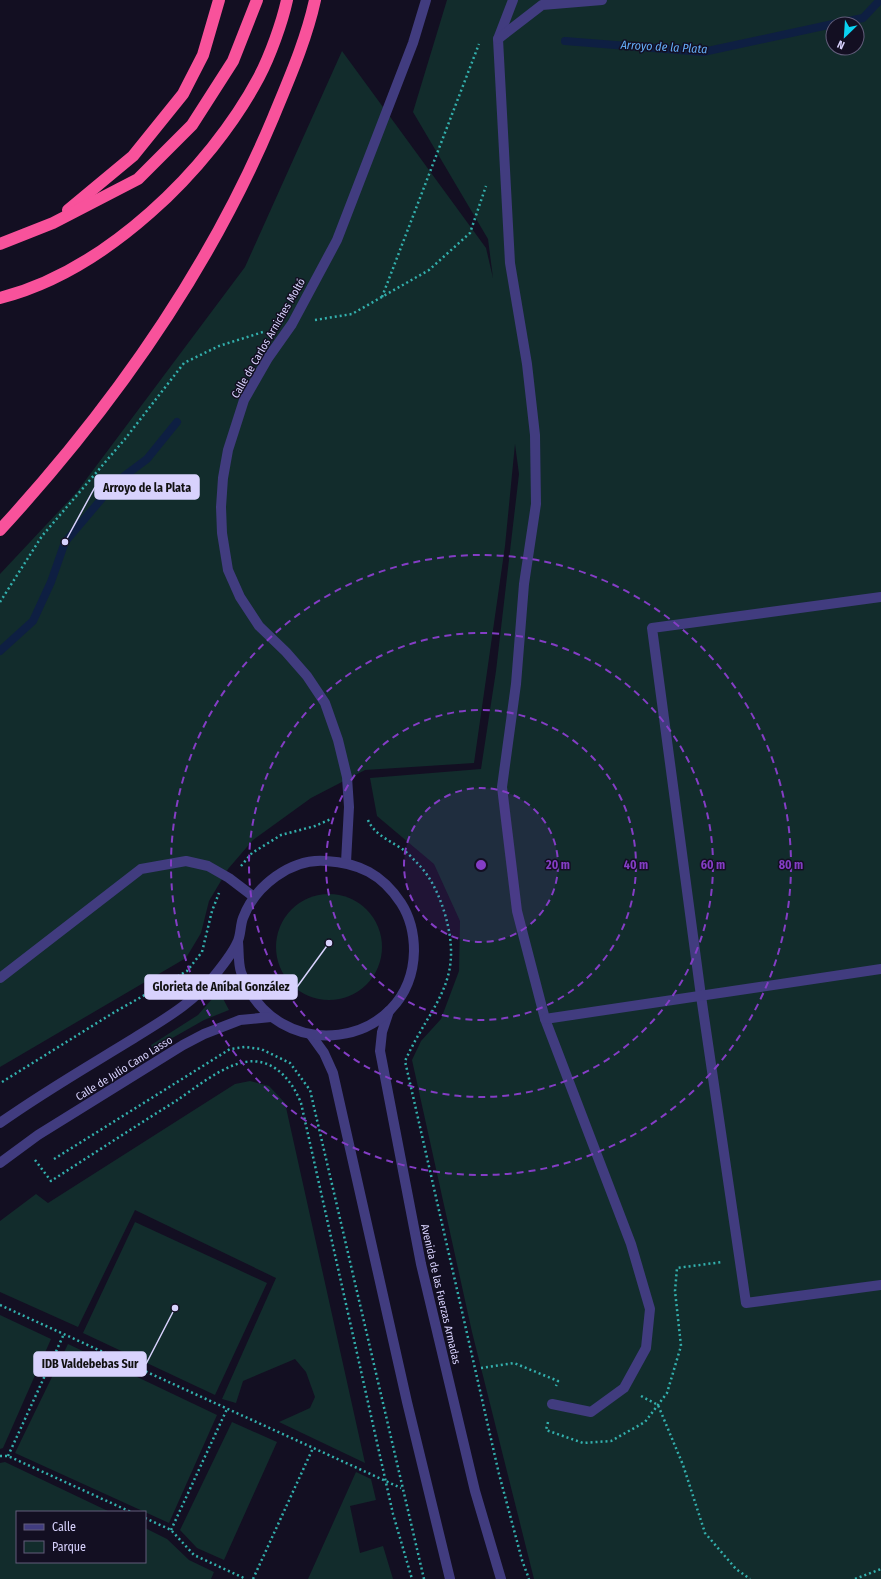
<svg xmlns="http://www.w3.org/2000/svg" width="881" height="1579" font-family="'Fira Sans Condensed',sans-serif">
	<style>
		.green { fill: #122c2c; fill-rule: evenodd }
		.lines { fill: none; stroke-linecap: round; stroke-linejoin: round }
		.stream { stroke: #0e1f42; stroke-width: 8 }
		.path { stroke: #33b0ad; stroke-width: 2.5; stroke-dasharray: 2 3; stroke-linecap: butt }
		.minor { stroke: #413c7f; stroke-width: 10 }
		.highway { stroke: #f8529b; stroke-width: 12 }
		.ring { fill: none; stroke: #843dc5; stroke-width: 2; stroke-dasharray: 7 5 }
		.labels { text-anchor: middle; stroke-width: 3; stroke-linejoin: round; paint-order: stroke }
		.street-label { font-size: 11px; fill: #d8d2fd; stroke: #130f22 }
		.water-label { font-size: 12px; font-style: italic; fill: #64aff9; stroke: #130f22 }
		.centre { fill: #843dc5; stroke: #130f22; stroke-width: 2 }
		.ring-label { font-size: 12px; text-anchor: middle; font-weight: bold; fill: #843dc5; stroke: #130f22; stroke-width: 3; stroke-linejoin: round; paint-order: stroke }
		.leader { fill: none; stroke: #d8d2fd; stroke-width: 1.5 }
		.callout-dot { fill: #d8d2fd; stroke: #130f22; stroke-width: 1.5 }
		.callout { fill: #d8d2fd; stroke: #d8d2fd; stroke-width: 1.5 }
		.callout-label { font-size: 12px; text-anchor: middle; font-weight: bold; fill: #111 }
	</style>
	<rect width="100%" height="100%" fill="#130f22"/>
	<!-- green -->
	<g class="green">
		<path d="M447 0H881V1579H534L472 1332 412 1060 421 1041 441 1019 459 971 460 921 434 864 377 816 370 778 481 769 496 671 519 474 515 444 505 546 474 763 365 770 311 798 253 840 228 869 209 901 201 933 186 958 0 1067V574L76 493 245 267 342 51 486 248 493 278 488 239 413 112ZM833 24H857V48H833Z"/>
		<circle cx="329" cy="947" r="53"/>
		<polygon points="219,991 229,1010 204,1020 153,1049 151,1045 198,1015"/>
		<polygon points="250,1081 269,1086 285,1103 365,1463 279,1422 310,1408 315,1397 306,1372 295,1359 243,1381 236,1403 222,1399 276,1278 135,1210 78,1327 0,1292 0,1221 36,1194 48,1203 235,1084"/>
		<polygon points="135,1222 267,1283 215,1395 83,1333"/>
		<polygon points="0,1315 51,1339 3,1448 0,1449"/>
		<polygon points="68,1344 217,1415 169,1523 15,1453"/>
		<polygon points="232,1422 277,1442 224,1560 197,1548 180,1530"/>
		<polygon points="5,1462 110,1512 17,1512 17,1562 145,1562 145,1528 167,1539 189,1560 214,1572 211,1579 0,1579 0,1463"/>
		<polygon points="356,1472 371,1479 376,1500 350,1506 360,1553 383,1546 393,1579 308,1579"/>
	</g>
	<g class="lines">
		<!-- stream -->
		<g class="stream">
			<polyline points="833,24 863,18 880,0"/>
			<polyline points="565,41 703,52 833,24"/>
			<polyline points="0,651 33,621 51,582 65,542 115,483 147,459 177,422"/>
		</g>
		<!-- path -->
		<g class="path">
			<polyline points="382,297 479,44"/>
			<polyline points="315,320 352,314 429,270 470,233 486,186"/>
			<polyline points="0,602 42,536 125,439 184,363 219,346 263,332"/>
			<path d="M368 820C374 835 393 842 405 851 410 855 415 861 420 866 431 878 439 895 444 911 466 982 432 1002 405 1061L499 1474 522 1560 529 1579"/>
			<polyline points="241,866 252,853 281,835 315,826 331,819"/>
			<polyline points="2,1082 113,1013 187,971 202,952 212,911 219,893"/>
			<polyline points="54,1159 230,1049 245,1047 261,1049 290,1063 310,1090 424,1579"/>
			<path d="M35 1160 51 1181C93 1154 134 1127 176 1101 195 1088 222 1066 245 1062 273 1057 292 1080 301 1103L393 1514 412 1579"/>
			<polyline points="0,1305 401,1488"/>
			<polyline points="481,1368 514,1363 558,1381 556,1386"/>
			<polyline points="641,1396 658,1405 683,1465 705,1533 736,1569 750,1579"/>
			<polyline points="548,1422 546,1430 583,1443 611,1441 645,1422 667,1393 681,1346 675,1291 677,1268 722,1262"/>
			<polyline points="0,1456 8,1456 131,1512"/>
			<polyline points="8,1456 64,1334"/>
			<polyline points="145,1518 171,1530 194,1555 246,1579"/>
			<polyline points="171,1530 227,1409"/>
			<polyline points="253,1579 313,1448"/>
			<polyline points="855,1579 881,1569"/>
		</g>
		<!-- minor -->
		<g class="minor">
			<polyline points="513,0 498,39 510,263 527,364 535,435 536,504 524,584 516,684 502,787 517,911 545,1019 631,1244 650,1309 646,1348 624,1388 591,1412 552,1404"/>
			<polyline points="498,39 542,5 602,0"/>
			<polyline points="881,597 652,628 701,996 746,1303 881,1285"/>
			<polyline points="346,862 349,807 347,777 338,740 325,703 307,676 286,652 259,626 240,597 228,570 222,533 221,507 223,478 228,450 244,400 268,358 292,324 337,240 413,43 426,0"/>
			<polyline points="0,978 141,869 186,861 208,866 229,878 254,897"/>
			<polyline points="389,1011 382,1032 380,1051 421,1264 475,1491 501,1579"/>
			<polyline points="545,1019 881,969"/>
			<polyline points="311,1035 324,1053 333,1073 407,1402 450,1579"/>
			<path d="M0 1123C42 1093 87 1067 131 1040 161 1021 193 1004 215 975 223 965 232 954 237 943 241 936 240 926 243 918 255 886 291 858 326 861 359 863 382 874 401 903 410 917 414 934 414 951 412 1049 274 1069 241 972 238 963 239 951 238 942"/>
			<polyline points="0,1163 38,1135 183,1045 204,1034 240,1020 271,1017"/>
		</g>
		<!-- highway -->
		<g class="highway">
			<polyline points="68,210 133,156 183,94 203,55 219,0"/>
			<polyline points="0,244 53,223 138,179 192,125 233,61 257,0"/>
			<path d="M0 298C105 271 209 171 259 77 270 56 282 23 287 0"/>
			<path d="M0 530C112 408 209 271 273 118 289 79 306 41 315 0"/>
		</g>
	</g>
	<!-- distance rings -->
	<circle cx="481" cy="865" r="77" fill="#843dc5" fill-opacity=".12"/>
	<g class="ring">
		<circle cx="481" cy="865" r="77"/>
		<circle cx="481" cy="865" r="155"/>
		<circle cx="481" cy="865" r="232"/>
		<circle cx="481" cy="865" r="310"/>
	</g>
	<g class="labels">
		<!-- street labels -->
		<g class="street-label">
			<text transform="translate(268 338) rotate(-60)" y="4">Calle de Carlos Arniches Moltó</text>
			<text transform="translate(124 1068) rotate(-32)" y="4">Calle de Julio Cano Lasso</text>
			<text transform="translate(441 1294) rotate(77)" y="4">Avenida de las Fuerzas Armadas</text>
		</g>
		<!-- water labels -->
		<g class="water-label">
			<text transform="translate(664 47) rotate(3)" y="4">Arroyo de la Plata</text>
		</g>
	</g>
	<circle cx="481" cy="865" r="6" class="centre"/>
	<g class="ring-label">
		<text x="558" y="869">20 m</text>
		<text x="636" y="869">40 m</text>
		<text x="713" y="869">60 m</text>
		<text x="791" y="869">80 m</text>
	</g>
	<!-- callouts -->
	<path class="leader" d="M65 542L95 487M329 943L297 987M175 1308L146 1364"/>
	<g class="callout-dot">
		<circle cx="65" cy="542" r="4"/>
		<circle cx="329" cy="943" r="4"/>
		<circle cx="175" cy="1308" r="4"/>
	</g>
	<g class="callout">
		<rect x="95" y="475" width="104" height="24" rx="4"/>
		<rect x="145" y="975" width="152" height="24" rx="4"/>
		<rect x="34" y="1352" width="112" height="24" rx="4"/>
	</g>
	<g class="callout-label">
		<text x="147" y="492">Arroyo de la Plata</text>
		<text x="221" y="991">Glorieta de Aníbal González</text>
		<text x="90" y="1368">IDB Valdebebas Sur</text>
	</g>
	<!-- legend -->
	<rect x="16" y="1511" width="130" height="52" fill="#130f22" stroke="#625d7a"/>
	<rect x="24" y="1524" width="20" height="6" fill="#413c7f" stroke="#625d7a"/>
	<text x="52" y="1531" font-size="12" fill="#d8d2fd">Calle</text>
	<rect x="24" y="1541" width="20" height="12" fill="#122c2c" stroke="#625d7a"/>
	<text x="52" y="1551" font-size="12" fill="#d8d2fd">Parque</text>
	<!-- north arrow -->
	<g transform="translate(845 36) rotate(205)"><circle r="19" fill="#130f22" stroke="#625d7a"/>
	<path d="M0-3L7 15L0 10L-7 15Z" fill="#0ad2f1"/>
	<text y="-6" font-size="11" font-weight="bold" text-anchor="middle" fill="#d8d2fd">N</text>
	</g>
</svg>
